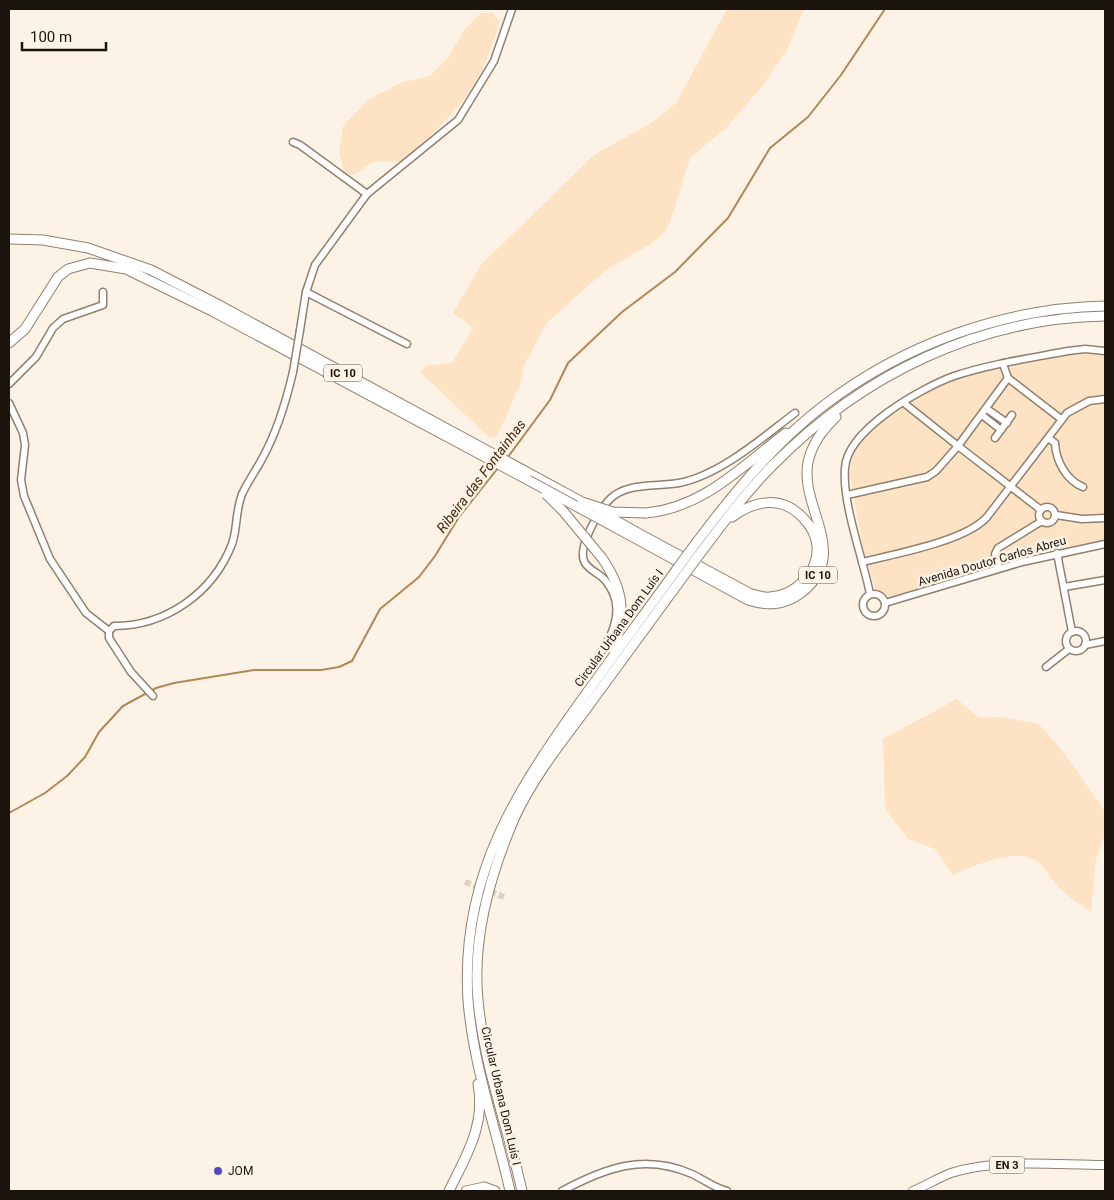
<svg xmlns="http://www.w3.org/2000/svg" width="1114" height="1200" font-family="Roboto,sans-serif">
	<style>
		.green { fill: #fde2c4 }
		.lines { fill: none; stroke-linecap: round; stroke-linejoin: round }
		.stream { stroke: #b28755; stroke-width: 2 }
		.minor-tunnel { stroke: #dbd1c5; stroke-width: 6; stroke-dasharray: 6 3; stroke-linecap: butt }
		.minor-casing { stroke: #91806d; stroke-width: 9 }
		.major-casing { stroke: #91806d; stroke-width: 10 }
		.highway-casing { stroke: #91806d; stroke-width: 11 }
		.minor { stroke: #fff; stroke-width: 6 }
		.major { stroke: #fff; stroke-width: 8 }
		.highway { stroke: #fff; stroke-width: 9 }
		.minor-bridge-casing { stroke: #91806d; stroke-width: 9; stroke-linecap: butt }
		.highway-bridge-casing { stroke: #91806d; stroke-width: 11; stroke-linecap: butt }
		.minor-bridge { stroke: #fff; stroke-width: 6 }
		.highway-bridge { stroke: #fff; stroke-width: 9 }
		.poi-dot { fill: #4e47be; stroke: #fdf2e6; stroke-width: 2 }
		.labels { text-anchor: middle; stroke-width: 5; stroke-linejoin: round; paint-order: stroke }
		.shield { fill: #fdf2e6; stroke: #5e574e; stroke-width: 1 }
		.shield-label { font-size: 11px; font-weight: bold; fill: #1a140d }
		.street-label { font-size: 12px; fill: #1a140d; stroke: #fdf2e6 }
		.poi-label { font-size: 12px; fill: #1a140d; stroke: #fdf2e6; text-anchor: start }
		.water-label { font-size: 14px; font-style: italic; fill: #41290b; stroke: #fdf2e6 }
	</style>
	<rect width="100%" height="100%" fill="#fdf2e6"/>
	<!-- green -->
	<g class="green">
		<polygon points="727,9 804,9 787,50 763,85 728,126 690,158 669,225 662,235 649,245 606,270 547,323 524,365 520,385 497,436 490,438 420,372 426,366 452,363 473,328 453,313 481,265 594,155 653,122 676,103"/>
		<path d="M481 13H493L499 21C484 87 450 121 399 162L375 161 353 175 344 172 339 151 343 126 368 100 402 82 430 76 447 59 465 29Z"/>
		<polygon points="1086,351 1105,352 1105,542 1039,552 958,576 952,573 935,578 928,585 890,597 875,588 862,543 850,476 851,463 855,451 868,431 888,415 947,381 1040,358"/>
		<path d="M957 699 979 718 1000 717 1039 724 1064 753 1105 811V833L1096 860 1091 912C1078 903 1065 895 1055 883 1049 877 1045 867 1038 862 1017 846 974 866 953 875L935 849 908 839 885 809 883 739Z"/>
	</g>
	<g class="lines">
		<!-- stream -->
		<g class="stream">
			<polyline points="508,457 550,400 568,363 622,312 675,272 728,218 770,148 808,117 841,75 885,9"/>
			<polyline points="9,813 45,793 67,776 85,757 99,732 123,706 156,688 174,683 254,670 321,670 339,667 352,661 380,609 419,577 435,556 459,517 498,468"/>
		</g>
		<!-- minor-tunnel -->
		<polyline class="minor-tunnel" points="465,882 504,897"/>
		<!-- minor casing -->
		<g class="minor-casing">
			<g id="minor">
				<polyline points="293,142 300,145 367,194"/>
				<polyline points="306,292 407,344"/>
				<polyline points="300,330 306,292 315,265 367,194 458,120 494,61 512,9"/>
				<polyline points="1003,364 1008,378"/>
				<polyline points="9,384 36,357 53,328 63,319 103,305 103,292"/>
				<polyline points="9,403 23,433 25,445 21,480 24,496 50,559 86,613 109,631"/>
				<polyline points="987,409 1007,423"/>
				<polyline points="982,415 1001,430"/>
				<polyline points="995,438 1012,415"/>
				<path d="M1048 438 1055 443C1056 461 1066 480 1083 487"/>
				<polyline points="847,495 927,477 936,471 958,446 904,403"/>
				<circle cx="1047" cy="515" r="8"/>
				<polyline points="1041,510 958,446 1008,378 1061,419"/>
				<polyline points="1056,515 1082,519 1105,518"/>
				<polyline points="1057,553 1072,632"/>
				<path d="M862 562C895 554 966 541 987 517L1067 413 1089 401 1105 399"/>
				<polyline points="999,568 995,554 998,548 1042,521"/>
				<polyline points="1064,587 1105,580"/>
				<circle cx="874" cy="605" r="11"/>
				<path d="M870 594C863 558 842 504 845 468 847 430 921 388 954 376 990 364 1031 358 1068 351L1085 349 1105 351"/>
				<polyline points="885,603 1022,562 1105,544"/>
				<circle cx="1076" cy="641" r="10"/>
				<polyline points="1085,645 1105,641"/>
				<path d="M592 665C611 640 629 608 605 580 599 573 590 571 585 563 576 549 599 510 610 499 627 482 657 487 679 483 720 475 762 438 795 413"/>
				<polyline points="1046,667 1069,649"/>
				<path d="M153 696 131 672 109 638V631L114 626C166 626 213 593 232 544 238 527 235 509 243 492 249 480 256 470 262 459 277 432 286 402 293 372"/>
				<path d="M562 1191C605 1168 644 1153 692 1174 703 1179 714 1188 727 1191"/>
			</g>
		</g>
		<!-- major casing -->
		<g class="major-casing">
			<path id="major" d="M913 1191C925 1186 938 1178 951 1173 999 1158 1056 1165 1105 1165"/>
		</g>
		<!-- highway casing -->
		<g class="highway-casing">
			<g id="highway">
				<polyline points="9,239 43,240 88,248 151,270 217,304 582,502"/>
				<polyline points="9,343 25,329 58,277 68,269 90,263 126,269 212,311 528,480"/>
				<path d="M646 513C703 508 742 466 786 433"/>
				<path d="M636 532 751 594C757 595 764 598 770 597 795 596 819 572 817 546 816 536 811 526 804 519 783 495 755 500 732 517"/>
				<path d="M633 537 748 600C767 606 784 606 801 593 852 554 799 508 808 462 812 444 823 429 836 417"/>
				<path d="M688 554C727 501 771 446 823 406 904 344 1004 308 1105 306"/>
				<path d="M602 558C626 593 624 613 614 652"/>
				<path d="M696 559C720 527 744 494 773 465 862 375 978 318 1105 316"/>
				<path d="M449 1191C466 1156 486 1125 478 1084"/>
				<polyline points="466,1191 484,1187 495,1191"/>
				<path d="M510 1191C496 1128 473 1065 468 1000 460 875 517 790 586 694 616 652 647 611 677 569"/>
				<path d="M522 1191C508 1127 484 1066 478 1000 472 939 490 875 514 819 531 781 559 745 584 712 618 666 651 620 685 574"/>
			</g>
		</g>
		<!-- minor -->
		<use href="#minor" class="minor"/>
		<!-- major -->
		<use href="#major" class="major"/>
		<!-- highway -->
		<use href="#highway" class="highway"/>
		<!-- minor-bridge casing -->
		<g class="minor-bridge-casing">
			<polyline id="minor-bridge" points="293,372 300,330"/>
		</g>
		<!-- highway-bridge casing -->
		<g class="highway-bridge-casing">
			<g id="highway-bridge">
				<polyline points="528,480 633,537"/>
				<polyline points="546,494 563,511 602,558"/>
				<polyline points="582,502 613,512 646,513"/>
				<polyline points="599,511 636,532"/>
				<polyline points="677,569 688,554"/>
				<polyline points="685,574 696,559"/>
			</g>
		</g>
		<!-- minor-bridge -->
		<use href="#minor-bridge" class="minor-bridge"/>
		<!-- highway-bridge -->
		<use href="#highway-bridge" class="highway-bridge"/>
	</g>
	<!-- markers -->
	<circle class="poi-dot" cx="218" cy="1171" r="5"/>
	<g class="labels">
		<!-- shield labels -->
		<g class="shield">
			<rect x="324" y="364.5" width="38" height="17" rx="4"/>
			<rect x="799" y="566.5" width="38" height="17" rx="4"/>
			<rect x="989.5" y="1156.5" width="35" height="17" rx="4"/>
		</g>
		<g class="shield-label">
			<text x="343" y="377">IC 10</text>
			<text x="818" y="579">IC 10</text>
			<text x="1007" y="1169">EN 3</text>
		</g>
		<!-- street labels -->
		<g class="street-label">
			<text transform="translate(992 561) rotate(-16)" y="4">Avenida Doutor Carlos Abreu</text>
			<text transform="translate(619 628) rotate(-54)" y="4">Circular Urbana Dom Luís I</text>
			<text transform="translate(501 1096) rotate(77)" y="4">Circular Urbana Dom Luís I</text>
		</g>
		<!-- poi labels -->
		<g class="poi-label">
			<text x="228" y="1175">JOM</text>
		</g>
		<!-- water labels -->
		<g class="water-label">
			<text transform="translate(481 476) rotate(-53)" y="5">Ribeira das Fontainhas</text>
		</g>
	</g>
	<!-- border -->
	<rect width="1114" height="1200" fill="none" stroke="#1a140d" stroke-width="20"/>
	<!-- scale -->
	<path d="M22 42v8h84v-8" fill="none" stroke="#1a140d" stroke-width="2.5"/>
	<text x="30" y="42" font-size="15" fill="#1a140d" stroke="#fdf2e6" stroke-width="4" paint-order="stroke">100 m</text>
</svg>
